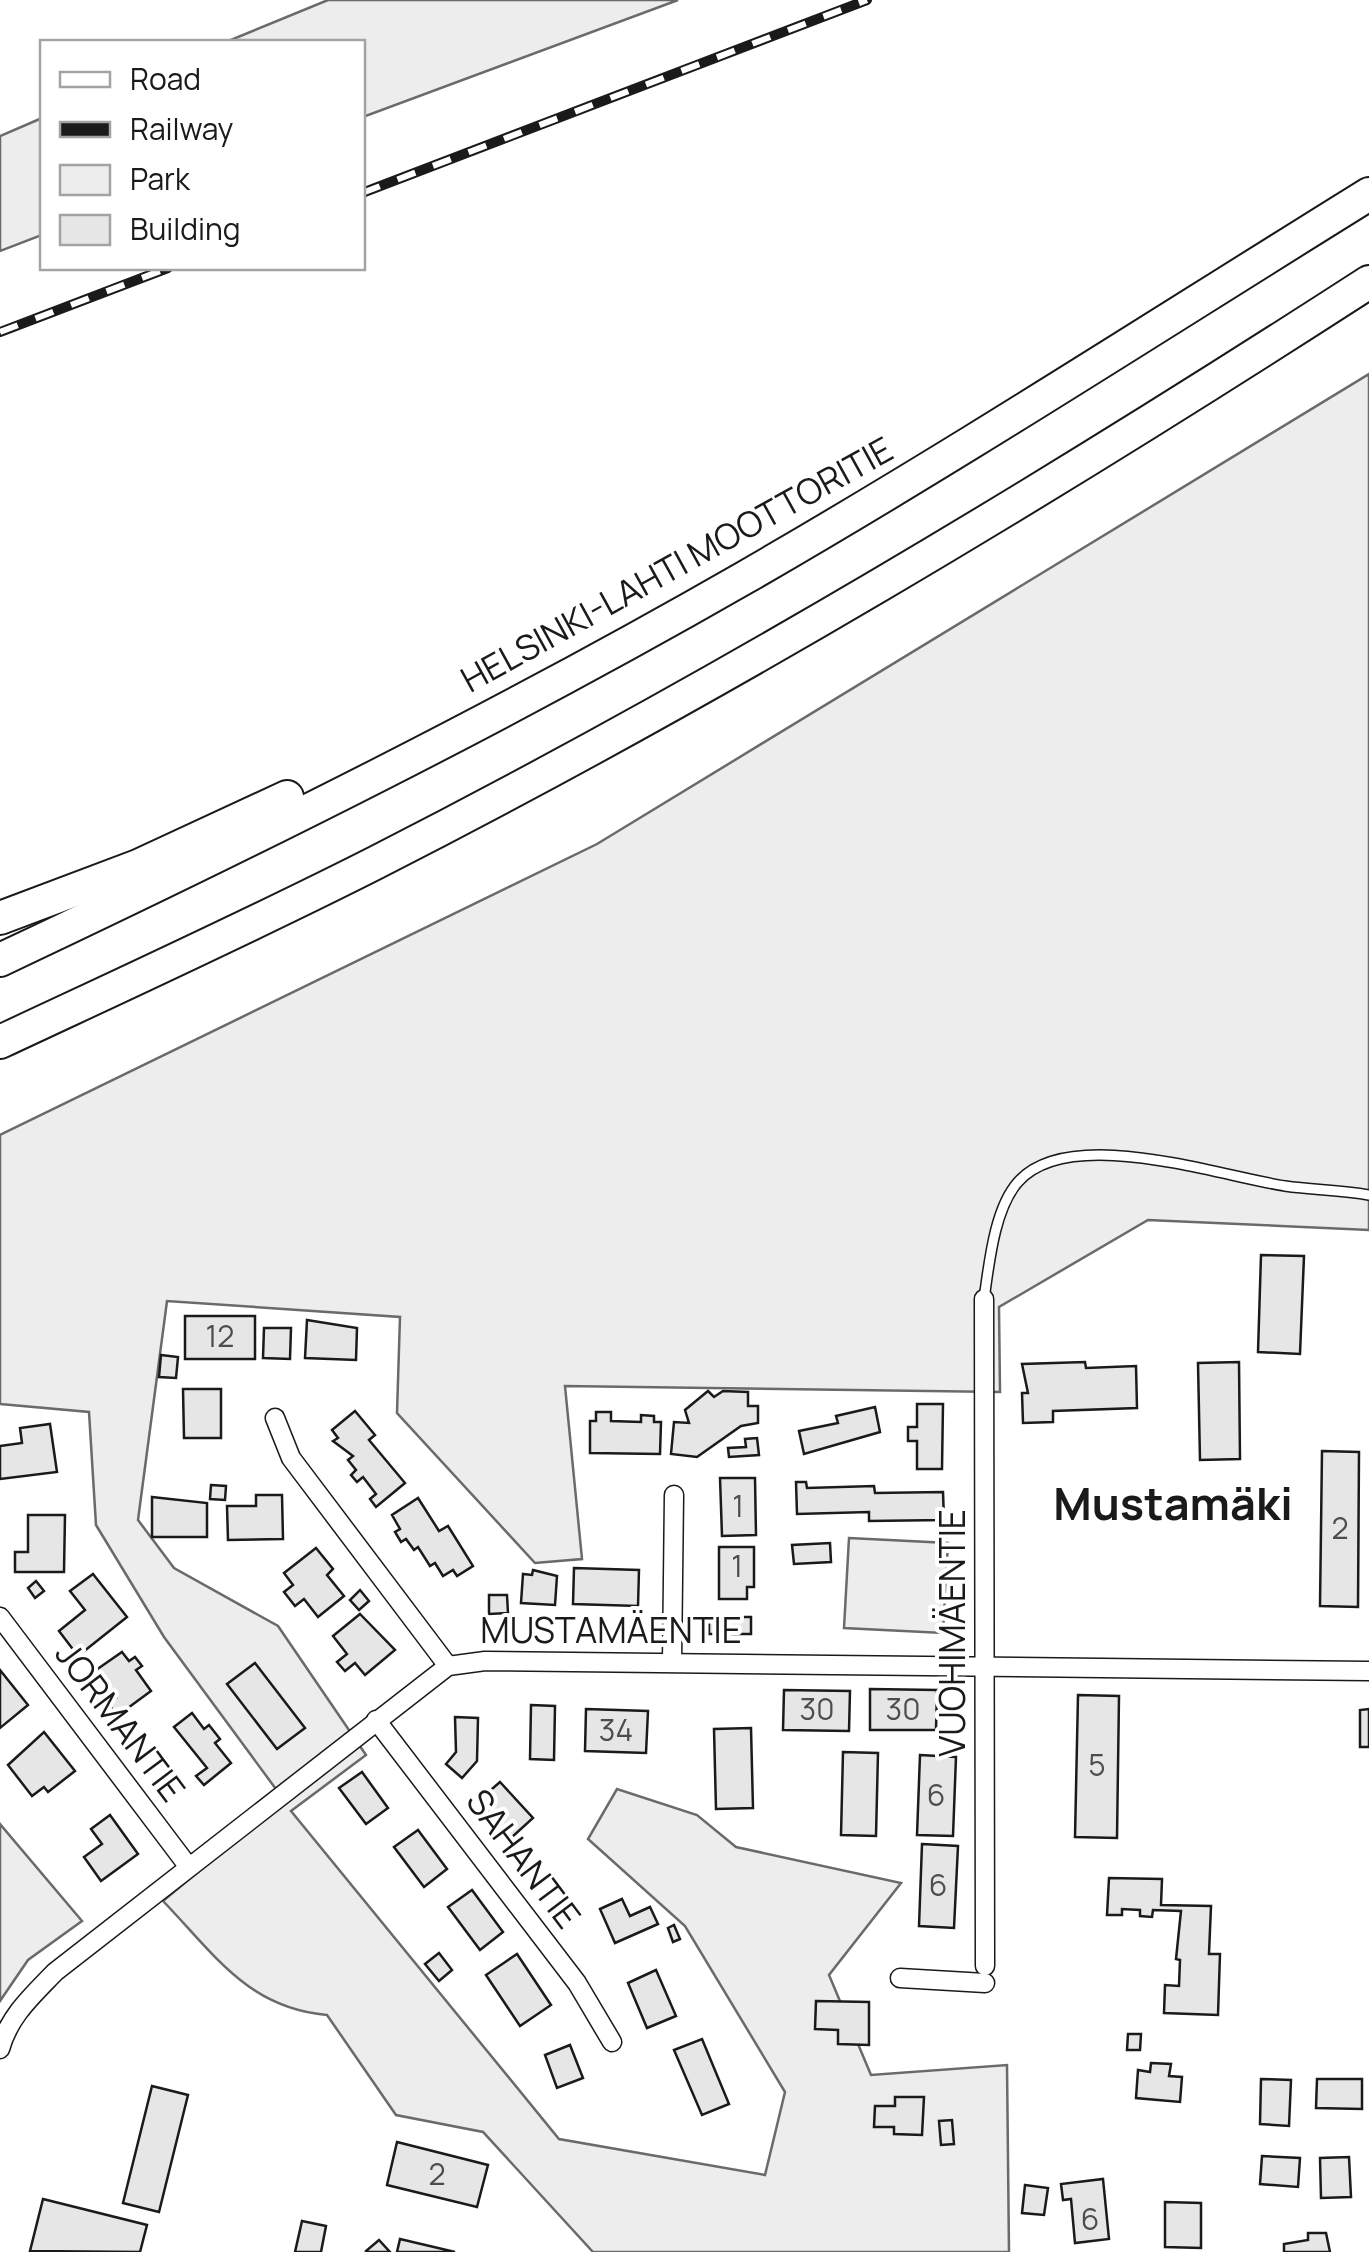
<svg xmlns="http://www.w3.org/2000/svg" width="1369" height="2252" font-family="Manrope,sans-serif">
	<style>
		.green { fill: #ededed; stroke: #6a6a6a; stroke-width: 2.5 }
		.building { fill: #e6e6e6; stroke: #1a1a1a; stroke-width: 2.5 }
		.lines { fill: none; stroke-linecap: round; stroke-linejoin: round }
		.lane-casing { stroke: #1a1a1a; stroke-width: 12 }
		.street-casing { stroke: #1a1a1a; stroke-width: 21 }
		.highway-casing { stroke: #1a1a1a; stroke-width: 36 }
		.lane { stroke: #fff; stroke-width: 9 }
		.street { stroke: #fff; stroke-width: 18 }
		.highway { stroke: #fff; stroke-width: 32 }
		.rail-casing { stroke: #1a1a1a; stroke-width: 10 }
		.rail { stroke: #fff; stroke-width: 6; stroke-dasharray: 19; stroke-linecap: butt }
		.labels { text-anchor: middle; stroke-width: 8; stroke-linejoin: round; paint-order: stroke }
		.number-label { font-size: 30px; fill: #4d4d4d }
		.street-label { font-size: 35px; fill: #1a1a1a; stroke: #fff }
		.district-label { font-size: 45px; font-weight: bold; fill: #1a1a1a; stroke: #fff }
	</style>
	<rect width="100%" height="100%" fill="#fff"/>
	<!-- green -->
	<g class="green">
		<polygon points="328,0 678,0 363,117 362,42 226,42"/>
		<polygon points="42,118 42,235 0,251 0,136"/>
		<path d="M1369 374V1230L1148 1220 999 1307 1000 1392 565 1386 582 1559 535 1563 397 1413 400 1317 167 1301 138 1520 174 1568 278 1626 366 1755 291 1811 559 2139 765 2175 785 2092 685 1926 588 1839 617 1789 697 1815 736 1847 901 1883 829 1975 871 2075 1007 2065 1009 2252H593L483 2132 396 2115 327 2015C248 2008 215 1955 163 1901L284 1800 164 1637 96 1525 89 1412 0 1404V1135L597 844Z"/>
		<polygon points="849,1538 948,1543 943,1633 844,1628"/>
		<polygon points="0,1824 82,1921 28,1960 0,2001"/>
	</g>
	<!-- building -->
	<g class="building">
		<polygon points="1261,1255 1304,1256 1300,1354 1258,1352"/>
		<rect x="185" y="1316" width="70" height="43"/>
		<polygon points="307,1320 357,1328 356,1360 305,1358"/>
		<polygon points="264,1328 291,1328 290,1359 263,1358"/>
		<polygon points="161,1355 178,1357 176,1378 159,1377"/>
		<polygon points="1085,1362 1086,1368 1136,1366 1137,1408 1053,1411 1053,1422 1023,1423 1022,1393 1028,1393 1022,1364"/>
		<polygon points="1239,1362 1240,1459 1200,1460 1198,1363"/>
		<polygon points="183,1389 221,1389 221,1438 184,1438"/>
		<polygon points="708,1391 714,1397 723,1391 748,1392 748,1406 758,1406 758,1423 741,1426 697,1457 671,1454 674,1422 689,1423 685,1410"/>
		<polygon points="917,1404 943,1404 942,1469 917,1469 917,1441 908,1441 908,1427 917,1427"/>
		<polygon points="875,1407 880,1432 804,1454 799,1431 838,1423 836,1416"/>
		<polygon points="355,1411 375,1435 369,1440 405,1483 376,1507 370,1499 376,1494 363,1477 357,1482 351,1475 356,1470 348,1460 353,1456 333,1441 338,1438 332,1430"/>
		<polygon points="596,1412 611,1412 611,1421 641,1422 641,1415 654,1416 654,1422 661,1422 660,1454 590,1453 590,1421 596,1421"/>
		<polygon points="50,1424 57,1472 0,1479 0,1446 22,1443 20,1428"/>
		<polygon points="757,1438 759,1455 729,1457 728,1448 746,1447 745,1439"/>
		<polygon points="1322,1451 1359,1452 1358,1607 1320,1606"/>
		<polygon points="720,1478 755,1478 756,1535 722,1536"/>
		<polygon points="796,1482 806,1482 807,1488 874,1486 875,1493 943,1492 944,1520 869,1521 869,1512 797,1514"/>
		<polygon points="211,1485 226,1486 225,1500 210,1499"/>
		<polygon points="256,1495 282,1495 283,1539 228,1540 227,1506 256,1506"/>
		<polygon points="152,1497 207,1503 207,1537 152,1537"/>
		<polygon points="418,1498 439,1531 448,1526 473,1566 457,1576 453,1570 443,1576 435,1563 430,1566 418,1547 414,1550 406,1539 401,1542 395,1532 400,1529 392,1515"/>
		<polygon points="28,1515 65,1515 64,1572 15,1572 15,1552 28,1552"/>
		<polygon points="830,1543 831,1562 794,1564 792,1545"/>
		<polygon points="719,1547 754,1547 754,1587 747,1587 747,1599 719,1599"/>
		<polygon points="316,1548 333,1569 327,1575 344,1596 318,1617 304,1599 295,1606 284,1592 293,1585 284,1573"/>
		<polygon points="574,1568 639,1570 638,1606 573,1604"/>
		<polygon points="533,1570 557,1576 555,1605 521,1603 523,1574 532,1575"/>
		<polygon points="93,1574 127,1617 78,1656 59,1631 85,1610 70,1591"/>
		<polygon points="36,1581 44,1591 35,1598 28,1588"/>
		<polygon points="360,1590 369,1601 359,1610 350,1600"/>
		<polygon points="489,1595 507,1595 508,1613 489,1614"/>
		<polygon points="360,1614 395,1650 365,1675 355,1663 345,1671 337,1662 347,1654 333,1636"/>
		<rect x="709" y="1617" width="42" height="17"/>
		<polygon points="122,1652 129,1661 135,1657 142,1666 136,1670 151,1691 117,1716 108,1703 116,1698 96,1670"/>
		<polygon points="255,1663 305,1728 277,1749 227,1684"/>
		<polygon points="0,1670 28,1705 0,1728"/>
		<polygon points="870,1689 937,1690 936,1730 870,1730"/>
		<polygon points="784,1690 850,1691 849,1731 783,1730"/>
		<polygon points="1078,1695 1119,1696 1117,1838 1075,1837"/>
		<polygon points="531,1705 555,1706 554,1760 530,1759"/>
		<polygon points="586,1709 648,1711 646,1753 585,1751"/>
		<polygon points="1369,1709 1369,1747 1360,1747 1360,1710"/>
		<polygon points="192,1713 204,1729 209,1725 220,1739 215,1743 231,1763 204,1785 196,1776 207,1768 174,1727"/>
		<polygon points="455,1717 478,1718 477,1761 462,1778 446,1764 456,1752"/>
		<polygon points="751,1728 753,1808 716,1809 714,1729"/>
		<polygon points="44,1732 75,1771 48,1792 44,1787 32,1796 8,1765"/>
		<polygon points="843,1752 878,1753 876,1836 841,1835"/>
		<polygon points="920,1755 956,1757 953,1836 917,1835"/>
		<polygon points="362,1772 388,1808 366,1824 339,1788"/>
		<polygon points="500,1782 533,1818 511,1838 478,1801"/>
		<polygon points="110,1815 138,1854 101,1881 84,1857 102,1844 91,1829"/>
		<polygon points="418,1830 447,1869 424,1887 394,1847"/>
		<polygon points="922,1844 958,1846 954,1928 919,1926"/>
		<polygon points="1109,1878 1162,1879 1161,1905 1211,1906 1209,1954 1220,1954 1218,2015 1164,2013 1165,1985 1179,1986 1180,1960 1176,1959 1181,1911 1153,1910 1152,1917 1140,1916 1140,1910 1122,1909 1122,1915 1107,1915"/>
		<polygon points="472,1890 503,1932 480,1950 448,1907"/>
		<polygon points="622,1899 630,1916 650,1907 658,1924 615,1943 600,1909"/>
		<polygon points="674,1925 680,1939 673,1942 668,1928"/>
		<polygon points="439,1953 452,1970 439,1981 425,1964"/>
		<polygon points="517,1954 551,2005 520,2026 486,1975"/>
		<polygon points="656,1970 676,2016 647,2028 628,1983"/>
		<polygon points="816,2001 869,2002 869,2045 838,2044 838,2030 815,2029"/>
		<polygon points="1128,2034 1141,2034 1140,2050 1127,2050"/>
		<polygon points="702,2039 729,2104 702,2115 674,2050"/>
		<polygon points="570,2045 583,2078 557,2088 545,2055"/>
		<polygon points="1151,2063 1171,2064 1169,2076 1182,2077 1180,2102 1136,2098 1138,2070 1150,2072"/>
		<polygon points="1261,2079 1291,2080 1289,2126 1260,2124"/>
		<polygon points="1317,2079 1362,2079 1362,2109 1316,2108"/>
		<polygon points="152,2086 188,2095 159,2212 123,2203"/>
		<polygon points="895,2097 924,2097 922,2135 894,2134 894,2127 874,2127 875,2106 895,2106"/>
		<polygon points="952,2120 954,2144 941,2145 939,2121"/>
		<polygon points="397,2142 488,2165 477,2207 387,2185"/>
		<polygon points="1262,2156 1300,2158 1298,2187 1260,2184"/>
		<polygon points="1349,2157 1351,2197 1321,2198 1320,2158"/>
		<polygon points="1103,2179 1109,2239 1075,2243 1071,2199 1063,2200 1061,2184"/>
		<polygon points="1025,2185 1048,2188 1044,2215 1022,2213"/>
		<polygon points="43,2199 147,2225 140,2252 30,2251"/>
		<polygon points="1165,2202 1201,2203 1201,2248 1165,2247"/>
		<polygon points="302,2221 326,2226 321,2252 295,2252"/>
		<polygon points="1308,2233 1326,2233 1330,2252 1284,2252 1284,2244 1308,2240"/>
		<polygon points="400,2239 455,2252 397,2252"/>
		<polygon points="379,2240 390,2252 367,2252 366,2251"/>
	</g>
	<g class="lines">
		<!-- lane casing -->
		<g class="lane-casing">
			<path id="lane" d="M984 1299C989 1265 994 1209 1018 1182 1069 1124 1219 1176 1285 1186 1313 1190 1341 1190 1369 1195"/>
		</g>
		<!-- street casing -->
		<g class="street-casing">
			<g id="street">
				<polyline points="984,1299 985,1966"/>
				<polyline points="275,1418 291,1458 448,1666"/>
				<polyline points="0,1617 188,1866"/>
				<polyline points="672,1662 674,1495"/>
				<polyline points="376,1720 577,1983 612,2042"/>
				<polyline points="900,1978 985,1983"/>
				<path d="M0 2049C9 2016 32 1996 55 1972L448 1666 485 1661 1369 1671"/>
			</g>
		</g>
		<!-- highway casing -->
		<g class="highway-casing">
			<g id="highway">
				<polyline points="0,918 138,866 287,797"/>
				<path d="M0 960C252 841 502 717 744 578 956 456 1161 323 1369 194"/>
				<path d="M0 1042C126 983 253 925 377 862 718 688 1047 490 1369 282"/>
			</g>
		</g>
		<!-- lane -->
		<use href="#lane" class="lane"/>
		<!-- street -->
		<use href="#street" class="street"/>
		<!-- highway -->
		<use href="#highway" class="highway"/>
		<!-- rail casing -->
		<g class="rail-casing">
			<g id="rail">
				<polyline points="362,193 867,0"/>
				<polyline points="0,332 168,268"/>
			</g>
		</g>
		<!-- rail -->
		<use href="#rail" class="rail"/>
	</g>
	<g class="labels">
		<!-- number labels -->
		<g class="number-label">
			<text x="220" y="1347">12</text>
			<text x="738" y="1517">1</text>
			<text x="1340" y="1539">2</text>
			<text x="737" y="1577">1</text>
			<text x="817" y="1720">30</text>
			<text x="903" y="1720">30</text>
			<text x="616" y="1741">34</text>
			<text x="1097" y="1776">5</text>
			<text x="936" y="1806">6</text>
			<text x="938" y="1896">6</text>
			<text x="437" y="2185">2</text>
			<text x="1090" y="2230">6</text>
		</g>
		<!-- street labels -->
		<g class="street-label">
			<text transform="translate(677 565) rotate(-29)" y="12">HELSINKI-LAHTI MOOTTORITIE</text>
			<text x="611" y="1643">MUSTAMÄENTIE</text>
			<text transform="translate(953 1633) rotate(-90)" y="12">VUOHIMÄENTIE</text>
			<text transform="translate(120 1722) rotate(53)" y="12">JORMANTIE</text>
			<text transform="translate(523 1859) rotate(53)" y="12">SAHANTIE</text>
		</g>
		<!-- district labels -->
		<g class="district-label">
			<text x="1173" y="1520">Mustamäki</text>
		</g>
	</g>
	<!-- legend -->
	<rect x="40" y="40" width="325" height="230" fill="#ffffff" stroke="#a3a3a3" stroke-width="2.5"/>
	<rect x="60" y="72" width="50" height="15" fill="#ffffff" stroke="#a3a3a3" stroke-width="2.5"/>
	<text x="130" y="90" font-size="30" fill="#1a1a1a">Road</text>
	<rect x="60" y="122" width="50" height="15" fill="#1a1a1a" stroke="#a3a3a3" stroke-width="2.5"/>
	<text x="130" y="140" font-size="30" fill="#1a1a1a">Railway</text>
	<rect x="60" y="165" width="50" height="30" fill="#ededed" stroke="#a3a3a3" stroke-width="2.5"/>
	<text x="130" y="190" font-size="30" fill="#1a1a1a">Park</text>
	<rect x="60" y="215" width="50" height="30" fill="#e6e6e6" stroke="#a3a3a3" stroke-width="2.5"/>
	<text x="130" y="240" font-size="30" fill="#1a1a1a">Building</text>
</svg>
